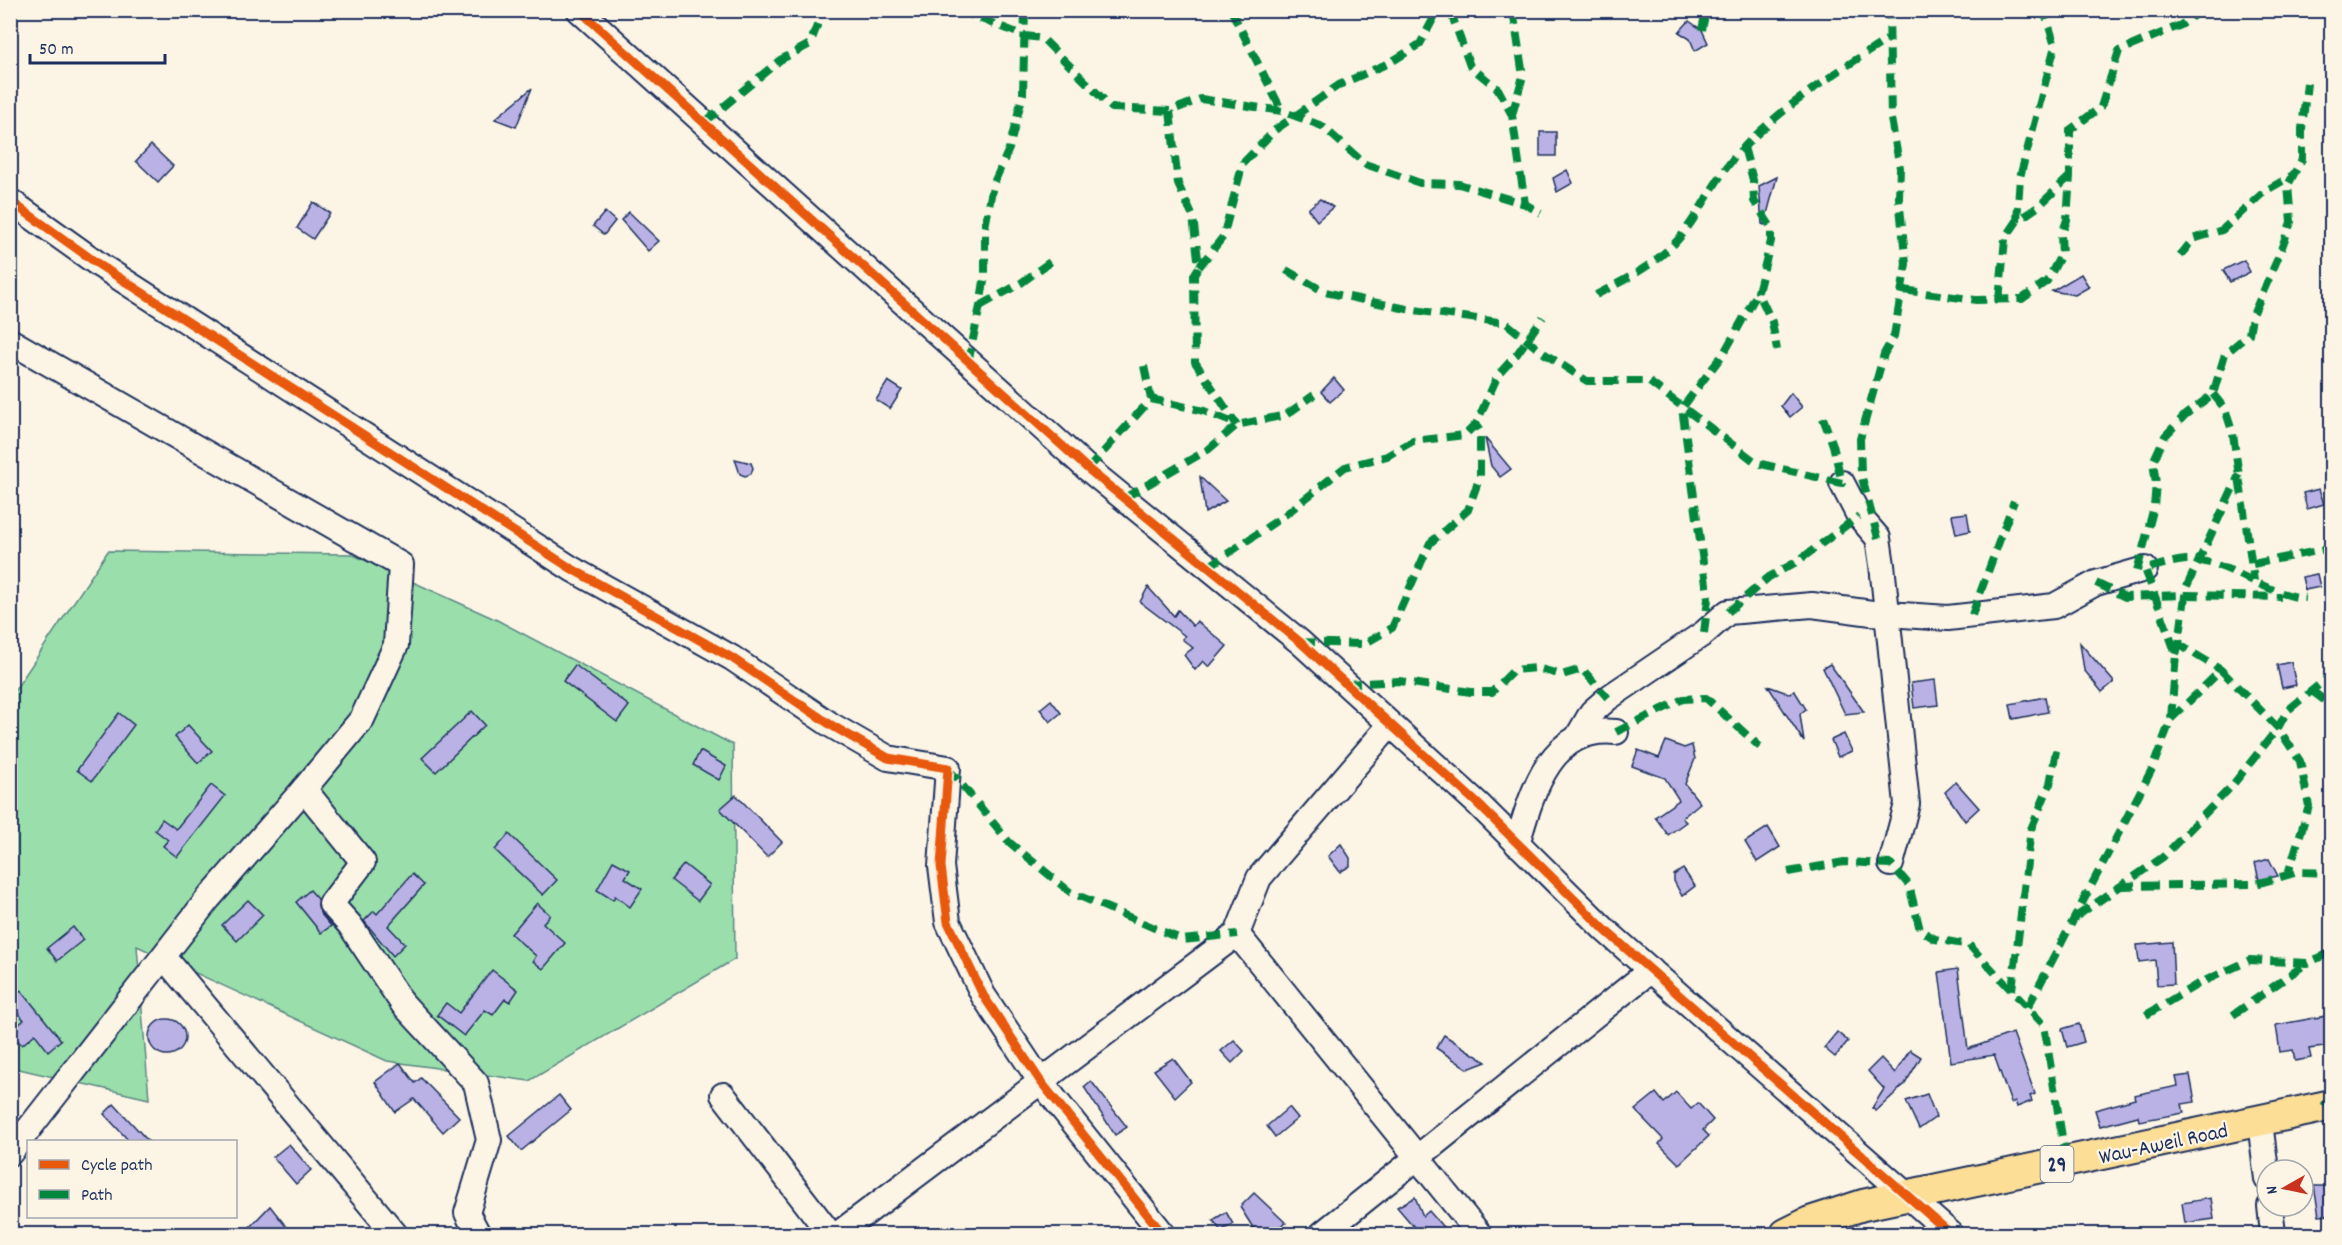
<svg xmlns="http://www.w3.org/2000/svg" width="2342" height="1245" font-family="Dekko,sans-serif">
	<style>
		.green { fill: #9adfab; stroke: #5a8784; stroke-width: 1.5 }
		.building { fill: #bab2e4; stroke: #1b2f5e; stroke-width: 1.5 }
		.lines { fill: none; stroke-linecap: round; stroke-linejoin: round }
		.minor-casing { stroke: #1b2f5e; stroke-width: 28 }
		.major-casing { stroke: #1b2f5e; stroke-width: 34 }
		.minor { stroke: #fcf5e5; stroke-width: 24 }
		.major { stroke: #fdde96; stroke-width: 30 }
		.quiet { stroke: #00873e; stroke-width: 8; stroke-dasharray: 15 8; stroke-linecap: butt }
		.cycleway-casing { stroke: #fcf5e5; stroke-width: 13 }
		.cycleway { stroke: #e8590c; stroke-width: 9 }
		.labels { text-anchor: middle; stroke-width: 4.5; stroke-linejoin: round; paint-order: stroke }
		.shield { fill: #fcf5e5; stroke: #5e6a86; stroke-width: 1.5 }
		.shield-label { font-size: 21px; font-weight: bold; fill: #1b2f5e }
		.street-label { font-size: 22px; fill: #1b2f5e; stroke: #fcf5e5 }
	</style>
	<rect width="100%" height="100%" fill="#fcf5e5"/>
	<filter id="ink" filterUnits="userSpaceOnUse"><feTurbulence type="fractalNoise" baseFrequency=".0167" numOctaves="2"/><feDisplacementMap in="SourceGraphic" scale="12" xChannelSelector="R" yChannelSelector="G"/><feConvolveMatrix kernelMatrix="1 2 1 2 8 2 1 2 1" color-interpolation-filters="sRGB"/></filter>
	<g filter="url(#ink)">
		<!-- green -->
		<polygon class="green" points="108,551 351,554 497,620 733,745 735,959 529,1081 387,1061 137,946 149,1099 19,1069 11,1074 11,696"/>
		<!-- building -->
		<g class="building">
			<polygon points="1689,21 1702,30 1708,43 1695,51 1690,39 1679,32"/>
			<polygon points="532,88 516,127 495,119"/>
			<rect x="1540" y="132" width="16" height="24"/>
			<polygon points="151,145 173,166 158,182 136,161"/>
			<polygon points="1567,170 1573,183 1557,192 1553,178"/>
			<polygon points="1777,177 1764,225 1762,224 1759,186"/>
			<polygon points="1320,199 1333,207 1317,221 1308,209"/>
			<polygon points="313,202 330,213 313,239 297,228"/>
			<polygon points="605,212 615,221 604,235 593,226"/>
			<polygon points="629,212 659,241 648,251 621,220"/>
			<polygon points="2244,260 2250,272 2230,282 2223,270"/>
			<polygon points="2081,274 2089,287 2075,295 2052,291"/>
			<polygon points="1334,378 1344,390 1330,402 1321,392"/>
			<polygon points="888,381 902,390 890,409 876,400"/>
			<polygon points="1791,393 1802,407 1790,417 1781,406"/>
			<polygon points="1485,438 1511,469 1500,477 1491,466"/>
			<polygon points="735,459 751,463 753,468 751,474 745,476 740,474"/>
			<polygon points="1200,477 1226,501 1205,513"/>
			<polygon points="2319,489 2324,504 2307,509 2303,493"/>
			<polygon points="1967,513 1970,531 1956,534 1952,515"/>
			<polygon points="2317,574 2320,587 2305,590 2302,577"/>
			<polygon points="1148,587 1174,616 1178,610 1193,626 1197,621 1227,646 1209,667 1203,661 1195,670 1184,655 1193,648 1182,639 1185,636 1140,602"/>
			<polygon points="2080,643 2114,682 2102,692 2084,670"/>
			<polygon points="2291,662 2296,685 2282,688 2277,665"/>
			<polygon points="1830,664 1864,712 1845,714 1823,668"/>
			<polygon points="575,665 629,706 617,722 563,681"/>
			<polygon points="1935,680 1938,705 1914,708 1911,683"/>
			<polygon points="1768,686 1790,694 1794,690 1806,709 1800,714 1804,742"/>
			<polygon points="2045,697 2048,712 2013,719 2010,704"/>
			<polygon points="1051,700 1061,713 1050,722 1040,709"/>
			<polygon points="472,711 485,725 436,772 422,758"/>
			<polygon points="119,713 134,725 92,781 77,770"/>
			<polygon points="188,725 212,751 198,763 175,737"/>
			<polygon points="1844,734 1852,751 1838,757 1831,740"/>
			<polygon points="1666,741 1684,748 1692,745 1695,759 1685,784 1700,803 1682,818 1686,822 1668,835 1655,817 1679,800 1665,778 1632,766 1638,750 1659,758"/>
			<polygon points="700,751 726,766 719,780 693,765"/>
			<polygon points="1956,782 1979,808 1965,821 1945,792"/>
			<polygon points="211,785 225,796 177,857 163,846 168,840 155,830 162,819 176,829"/>
			<polygon points="736,795 782,842 767,857 720,809"/>
			<polygon points="1768,827 1780,847 1757,862 1745,842"/>
			<polygon points="509,834 557,880 543,895 495,850"/>
			<polygon points="1341,844 1350,858 1350,866 1340,872 1328,856"/>
			<polygon points="2269,859 2278,876 2259,880 2255,863"/>
			<polygon points="613,861 630,870 625,878 642,889 630,907 615,896 613,900 597,890"/>
			<polygon points="684,864 710,885 698,901 671,880"/>
			<polygon points="1683,869 1695,886 1682,896 1674,881 1674,875"/>
			<polygon points="412,874 424,885 388,926 405,944 393,956 364,921 374,911 377,914"/>
			<polygon points="310,890 318,899 320,913 331,926 321,933 296,902"/>
			<polygon points="248,900 263,915 237,941 222,925"/>
			<polygon points="537,903 550,915 543,923 565,943 543,969 533,961 536,956 511,934"/>
			<polygon points="73,927 83,940 57,961 47,948"/>
			<polygon points="2172,942 2174,984 2157,985 2155,960 2139,962 2137,945"/>
			<polygon points="1958,969 1968,1049 2013,1033 2035,1094 2030,1096 2032,1101 2017,1107 2015,1101 2011,1103 1994,1055 1951,1062 1939,972"/>
			<polygon points="492,970 518,990 510,1002 505,999 493,1015 485,1010 464,1036 437,1015 446,1003 459,1013"/>
			<polygon points="21,990 61,1040 48,1051 35,1034 22,1045 10,1032 24,1020 10,1003 10,999"/>
			<polygon points="2331,1015 2331,1046 2309,1049 2311,1058 2295,1061 2293,1050 2280,1052 2276,1025"/>
			<circle cx="167" cy="1037" r="18"/>
			<polygon points="2079,1024 2084,1042 2067,1047 2062,1029"/>
			<polygon points="1837,1032 1848,1041 1835,1057 1824,1048"/>
			<polygon points="1444,1035 1486,1062 1468,1069 1436,1048"/>
			<polygon points="1234,1040 1244,1051 1232,1063 1221,1051"/>
			<polygon points="1910,1050 1921,1057 1905,1084 1876,1111 1872,1108 1884,1089 1868,1071 1881,1058 1895,1073"/>
			<polygon points="1173,1058 1191,1082 1175,1097 1154,1070"/>
			<polygon points="400,1063 415,1083 421,1078 459,1117 443,1132 414,1099 395,1112 375,1082"/>
			<polygon points="2190,1075 2195,1102 2182,1104 2184,1113 2139,1121 2138,1116 2100,1126 2095,1110 2135,1099 2134,1095 2178,1086 2176,1077"/>
			<polygon points="1091,1081 1127,1127 1115,1135 1084,1087"/>
			<polygon points="1676,1092 1691,1109 1698,1103 1713,1120 1703,1130 1709,1136 1679,1164 1659,1144 1663,1139 1635,1110 1656,1093 1664,1103"/>
			<polygon points="1927,1094 1936,1117 1919,1129 1906,1101"/>
			<polygon points="559,1095 571,1110 521,1151 509,1136"/>
			<polygon points="114,1104 149,1142 130,1142 104,1114"/>
			<polygon points="1289,1107 1298,1118 1275,1137 1267,1126"/>
			<polygon points="289,1144 311,1170 296,1184 273,1157"/>
			<polygon points="2314,1186 2331,1186 2331,1215 2319,1216"/>
			<polygon points="1254,1193 1286,1223 1268,1234 1257,1234 1240,1207"/>
			<polygon points="1415,1197 1423,1216 1429,1211 1449,1234 1420,1234 1397,1207"/>
			<polygon points="2211,1198 2214,1219 2185,1223 2182,1203"/>
			<polygon points="270,1206 292,1234 243,1234"/>
			<polygon points="1226,1212 1233,1224 1221,1231 1213,1220"/>
		</g>
		<g class="lines">
			<!-- minor casing -->
			<g class="minor-casing">
				<g id="minor">
					<polyline points="579,10 1088,469 1300,642 1478,804 1605,930 1951,1234"/>
					<polyline points="10,201 101,266 572,569 732,658 831,725 888,758 948,768 941,866 948,922 983,995 1041,1082 1163,1234"/>
					<polyline points="10,341 401,565 396,645 362,719 304,789 363,862 331,904 350,925 403,1004 476,1083 489,1140 467,1213 478,1234"/>
					<polyline points="1842,483 1859,516 1878,538 1882,565 1907,804 1891,864"/>
					<polyline points="1578,736 1592,712 1608,698 1704,633 1728,612 1812,605 1872,613 1948,618 2054,606 2096,583 2145,569"/>
					<path d="M1517 844C1532 793 1550 725 1616 732"/>
					<polyline points="1237,934 1479,1234"/>
					<polyline points="164,957 395,1234"/>
					<polyline points="723,1095 830,1234"/>
					<polyline points="2260,1122 2267,1179"/>
					<polyline points="10,1153 208,899 304,789"/>
					<polyline points="2270,1206 2273,1234"/>
					<polyline points="838,1234 1237,934 1259,878 1390,725"/>
					<polyline points="1322,1234 1651,970"/>
				</g>
			</g>
			<!-- major casing -->
			<g class="major-casing">
				<polyline id="major" points="1786,1234 1810,1222 1863,1205 2332,1105"/>
			</g>
			<!-- minor -->
			<use href="#minor" class="minor"/>
			<!-- major -->
			<use href="#major" class="major"/>
			<!-- quiet -->
			<g class="quiet">
				<polyline points="959,10 1025,36 1042,38 1112,108 1170,111 1201,99 1282,111 1322,126 1365,164 1420,183 1459,184 1525,204 1541,213"/>
				<polyline points="1231,10 1282,111"/>
				<polyline points="1450,10 1470,66 1498,89 1512,115 1525,204"/>
				<polyline points="1702,30 1706,10"/>
				<polyline points="1170,111 1178,184 1193,217 1199,267 1194,275 1195,362 1237,425"/>
				<polyline points="1512,115 1523,76 1513,10"/>
				<polyline points="705,122 780,60 810,44 823,10"/>
				<polyline points="1744,147 1753,180 1754,201 1771,227 1771,241 1758,292 1772,322 1777,350"/>
				<polyline points="2017,221 2020,177 2055,46 2044,10"/>
				<polyline points="2180,256 2193,239 2222,230 2265,191 2293,175"/>
				<polyline points="1199,267 1223,237 1243,163 1275,130 1339,85 1391,62 1420,44 1438,10"/>
				<polyline points="1286,270 1325,292 1407,309 1506,323 1542,352 1587,381 1648,381 1757,463 1842,483 1833,445 1823,418"/>
				<polyline points="1903,290 1976,300 2022,299 2047,281 2062,253 2061,236 2067,220 2070,176 2070,130 2101,107 2119,51 2181,25 2201,10"/>
				<path d="M1596 295C1628 278 1663 261 1685 231 1705 204 1718 174 1742 149 1784 105 1837 72 1888 39"/>
				<polyline points="1999,300 2005,239 2017,221 2039,206 2070,176"/>
				<polyline points="980,306 1021,283 1050,262"/>
				<polyline points="968,363 980,306 985,275 985,227 993,185 1009,149 1023,94 1025,10"/>
				<polyline points="1144,366 1151,399"/>
				<polyline points="2213,394 2225,409 2233,434 2254,581"/>
				<polyline points="1088,469 1151,399 1204,411 1236,424"/>
				<polyline points="1126,497 1209,449 1237,425 1286,415 1314,395"/>
				<polyline points="1878,538 1861,474 1860,439 1884,354 1894,336 1906,264 1899,198 1900,168 1891,119 1889,10"/>
				<polyline points="2253,564 2332,548"/>
				<polyline points="1208,567 1285,515 1345,467 1387,456 1413,441 1465,435 1476,424 1498,375 1517,354 1543,317"/>
				<polyline points="2137,571 2154,507 2156,483 2153,462 2165,436 2185,415 2213,394 2225,354 2249,334 2252,317 2278,258 2291,222 2288,185 2302,159 2302,129 2307,83"/>
				<polyline points="2096,583 2125,597 2185,595 2281,597"/>
				<polyline points="1728,612 1769,577 1798,561 1859,516"/>
				<polyline points="1972,615 2014,501"/>
				<polyline points="1704,633 1708,599 1682,408 1724,353 1758,292"/>
				<polyline points="1300,642 1364,644 1392,628 1430,543 1468,510 1480,476 1480,431 1476,424"/>
				<polyline points="2175,642 2221,670"/>
				<polyline points="2176,654 2179,644 2186,588 2239,475"/>
				<polyline points="1345,684 1399,681 1471,692 1492,692 1514,670 1537,668 1562,675 1582,669 1608,698"/>
				<polyline points="2312,691 2332,706"/>
				<polyline points="2171,719 2221,670 2278,728 2300,761 2309,806 2287,877"/>
				<polyline points="1616,732 1683,699 1706,698 1760,747"/>
				<polyline points="948,768 1009,842 1070,892 1183,940 1237,934"/>
				<polyline points="1788,872 1844,862 1891,864 1909,885 1920,930 1935,939 1969,945 2044,1025 2066,1162"/>
				<polyline points="2120,886 2256,884 2298,872 2332,873"/>
				<polyline points="2077,916 2163,857 2231,787 2278,728 2287,711 2332,674"/>
				<polyline points="2012,990 2031,829 2050,784 2057,745"/>
				<path d="M2028 1007 2152 769 2171 719 2176 654 2145 569C2158 566 2173 561 2186 560 2225 558 2265 595 2305 598"/>
				<polyline points="2146,1015 2198,984 2250,960 2307,963 2332,952"/>
				<polyline points="2233,1015 2307,963"/>
				<polyline points="2324,1106 2332,1094"/>
			</g>
			<!-- cycleway casing -->
			<g class="cycleway-casing">
				<g id="cycleway">
					<polyline points="579,10 1088,469 1300,642 1478,804 1605,930 1951,1234"/>
					<polyline points="10,201 101,266 572,569 732,658 831,725 888,758 948,768 941,866 948,922 983,995 1041,1082 1163,1234"/>
				</g>
			</g>
			<!-- cycleway -->
			<use href="#cycleway" class="cycleway"/>
		</g>
	</g>
	<g class="labels">
		<!-- shield labels -->
		<rect class="shield" x="2040.5" y="1146" width="33" height="36" rx="4.5"/>
		<g class="shield-label">
			<text x="2057" y="1171">29</text>
		</g>
		<!-- street labels -->
		<g class="street-label">
			<text transform="translate(2163 1142) rotate(-12)" y="8">Wau-Aweil Road</text>
		</g>
	</g>
	<!-- margin -->
	<rect width="2342" height="1245" fill="none" stroke="#fcf5e5" stroke-width="36"/>
	<rect x="18" y="18" width="2306" height="1209" fill="none" stroke="#1b2f5e" stroke-width="2" filter="url(#ink)"/>
	<!-- legend -->
	<rect x="27" y="1140" width="210" height="78" fill="#fcf5e5" stroke="#a2a6af" stroke-width="1.5"/>
	<rect x="39" y="1160" width="30" height="9" fill="#e8590c" stroke="#a2a6af" stroke-width="1.5"/>
	<text x="81" y="1170" font-size="18" fill="#1b2f5e">Cycle path</text>
	<rect x="39" y="1190" width="30" height="9" fill="#00873e" stroke="#a2a6af" stroke-width="1.5"/>
	<text x="81" y="1200" font-size="18" fill="#1b2f5e">Path</text>
	<!-- north arrow -->
	<g transform="translate(2285 1188) rotate(261)"><circle r="28" fill="#fcf5e5" stroke="#a2a6af" stroke-width="1.5"/>
	<path d="M0-4.5L10 22L0 15L-10 22Z" fill="#c8321e"/>
	<text y="-9" font-size="16" font-weight="bold" text-anchor="middle" fill="#1b2f5e">N</text>
	</g>
	<!-- scale -->
	<path d="M30 54v9h135v-9" fill="none" stroke="#1b2f5e" stroke-width="3"/>
	<text x="39" y="54" font-size="18" fill="#1b2f5e" stroke="#fcf5e5" stroke-width="4.5" paint-order="stroke">50 m</text>
</svg>
